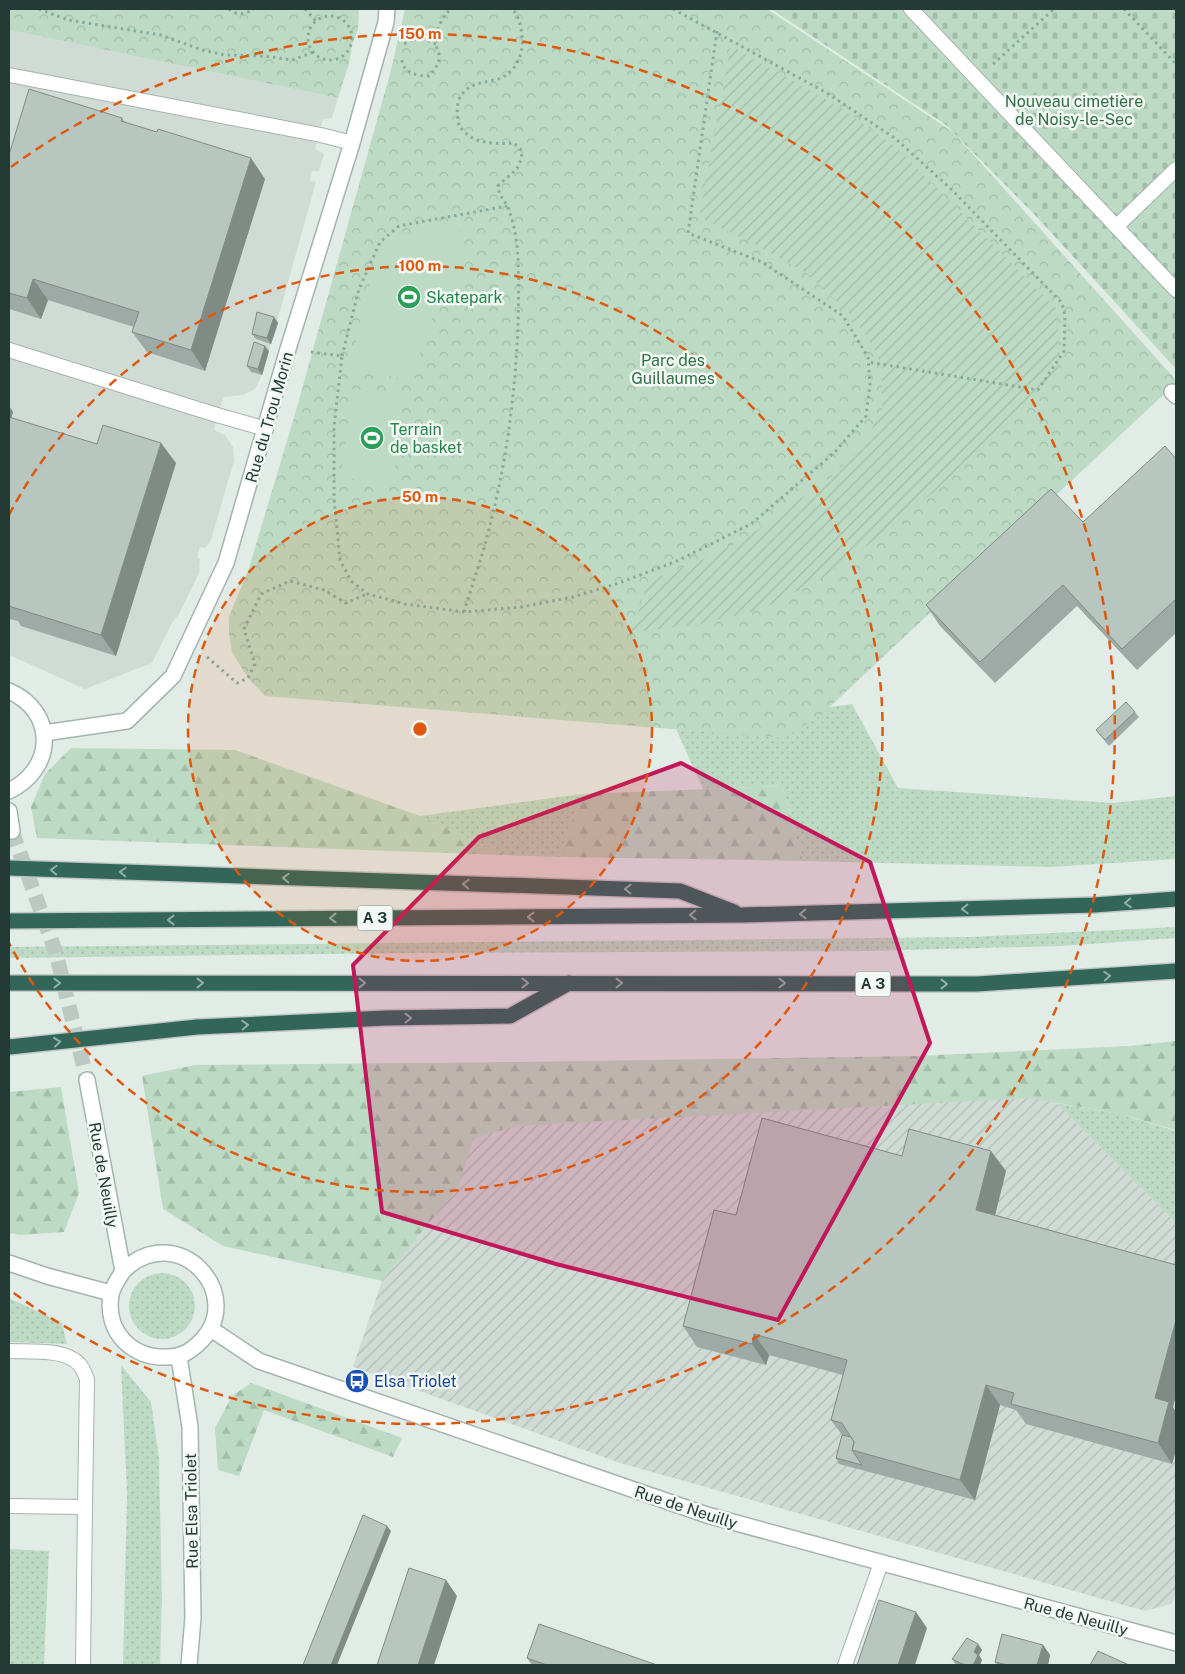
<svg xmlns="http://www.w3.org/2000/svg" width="1185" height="1674" font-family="'Public Sans',sans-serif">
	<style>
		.built { fill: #d1dbd6 }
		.industrial { fill: url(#industrial-furrows) }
		.grass { fill: url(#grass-dots) }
		.forest { fill: url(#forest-firs) }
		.cemetery { fill: url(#cemetery-stones) }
		.park { fill: url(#park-crowns) }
		.garden { fill: url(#garden-furrows) }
		.pitch { fill: #bddbc4 }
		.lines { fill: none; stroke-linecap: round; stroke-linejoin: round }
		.secondary-tunnel { stroke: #bcc9c3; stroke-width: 15; stroke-dasharray: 15 8; stroke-linecap: butt }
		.lane-casing { stroke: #a5b3ae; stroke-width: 16 }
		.street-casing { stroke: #a5b3ae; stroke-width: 18 }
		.secondary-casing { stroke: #a1b6af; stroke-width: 18 }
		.highway-casing { stroke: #c1c8c6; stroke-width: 18 }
		.path { stroke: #85ad9f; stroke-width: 3; stroke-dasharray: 2.5 4; stroke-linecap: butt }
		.lane { stroke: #fff; stroke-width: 14 }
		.street { stroke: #fff; stroke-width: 15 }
		.secondary { stroke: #fff; stroke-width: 15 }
		.highway { stroke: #316659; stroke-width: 15 }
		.wall { fill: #9eaaa5 }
		.shaded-wall { fill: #818b86 }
		.building { fill: #b8c6c0; stroke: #818b86 }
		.oneway { stroke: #92afa7 }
		.marked { fill: #c2185b; fill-opacity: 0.2; stroke: #c2185b; stroke-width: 4; stroke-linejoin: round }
		.ring { fill: none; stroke: #de580e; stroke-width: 2.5; stroke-dasharray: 9 6 }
		.labels { text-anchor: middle; stroke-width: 5; stroke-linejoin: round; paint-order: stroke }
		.shield { fill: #f3f8f5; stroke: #61746e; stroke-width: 1 }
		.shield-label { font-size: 15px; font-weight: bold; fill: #233b34 }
		.park-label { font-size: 16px; fill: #307047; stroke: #f3f8f5 }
		.leisure-label { font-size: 16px; fill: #27864d; stroke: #f3f8f5; text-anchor: start }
		.street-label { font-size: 16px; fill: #233b34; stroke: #f3f8f5 }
		.transit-label { font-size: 16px; fill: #164399; stroke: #f3f8f5; text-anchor: start }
		.centre { fill: #de580e; stroke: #f3f8f5; stroke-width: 2.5 }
		.ring-label { font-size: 15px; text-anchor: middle; font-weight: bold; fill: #de580e; stroke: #f3f8f5; stroke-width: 5; stroke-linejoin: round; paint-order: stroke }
	</style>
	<defs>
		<pattern id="industrial-furrows" width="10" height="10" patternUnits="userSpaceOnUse" patternTransform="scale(1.25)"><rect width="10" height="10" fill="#d1dbd6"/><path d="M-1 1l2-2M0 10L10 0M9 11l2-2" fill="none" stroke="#b3bdb8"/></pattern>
		<pattern id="grass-dots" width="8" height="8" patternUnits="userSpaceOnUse" patternTransform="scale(1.25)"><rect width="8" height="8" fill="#bddbc4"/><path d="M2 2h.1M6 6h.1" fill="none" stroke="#a2bda9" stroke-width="1.8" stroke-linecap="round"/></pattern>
		<pattern id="forest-firs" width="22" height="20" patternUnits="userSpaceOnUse" patternTransform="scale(1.25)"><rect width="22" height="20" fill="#bddbc4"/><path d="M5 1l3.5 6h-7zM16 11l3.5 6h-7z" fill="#a2bda9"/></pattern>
		<pattern id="cemetery-stones" width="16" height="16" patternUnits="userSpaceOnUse" patternTransform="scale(1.25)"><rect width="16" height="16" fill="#bddbc4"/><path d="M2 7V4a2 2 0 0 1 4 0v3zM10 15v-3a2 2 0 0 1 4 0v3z" fill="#a2bda9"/></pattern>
		<pattern id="park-crowns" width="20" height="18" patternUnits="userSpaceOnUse" patternTransform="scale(1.25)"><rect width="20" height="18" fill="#bddbc4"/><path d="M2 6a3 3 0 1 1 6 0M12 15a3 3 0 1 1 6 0" fill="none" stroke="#a2bda9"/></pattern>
		<pattern id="garden-furrows" width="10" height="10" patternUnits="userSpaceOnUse" patternTransform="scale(1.25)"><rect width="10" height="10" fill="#bddbc4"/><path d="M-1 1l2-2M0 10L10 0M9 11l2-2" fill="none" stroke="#a2bda9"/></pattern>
	</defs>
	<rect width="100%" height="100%" fill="#e2ece7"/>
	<!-- built -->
	<polygon class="built" points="9,30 338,98 332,118 323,119 315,149 324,154 319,171 312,171 310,181 316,182 262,375 255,389 243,395 224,397 217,415 214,430 225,435 233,447 234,461 211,540 206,548 200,547 197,557 200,559 199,573 179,614 172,623 152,663 85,689 9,655"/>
	<!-- industrial -->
	<polygon class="industrial" points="1035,1082 1176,1223 1176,1595 1171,1604 1145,1611 620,1463 353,1367 429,1141 521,1125"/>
	<!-- grass -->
	<g class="grass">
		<polygon points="852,704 898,788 1113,803 1176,796 1176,859 1051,867 803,861 782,786 703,789 676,729"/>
		<polygon points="582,794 559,857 504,855 420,816"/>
		<polygon points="1176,927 1176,938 1061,946 869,951 402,953 9,958 9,947 969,937"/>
		<polygon points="1056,1103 1120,1114 1176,1131 1176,1223"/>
		<circle cx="162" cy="1306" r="33"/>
		<polygon points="9,1298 62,1323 67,1344 9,1342"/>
		<polygon points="121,1365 151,1402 159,1458 162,1600 160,1665 123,1665 127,1494"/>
		<polygon points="9,1549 49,1551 44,1665 9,1664"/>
	</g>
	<!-- forest -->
	<g class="forest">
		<polygon points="71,748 235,750 420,816 504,855 37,838 31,807 45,774"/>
		<polygon points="782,786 803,861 559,857 582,794"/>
		<polygon points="1176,1041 1176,1130 1120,1114 1030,1098 516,1126 473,1139 458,1187 382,1281 223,1246 163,1209 142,1076 195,1065 519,1062 916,1056 1130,1046"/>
		<polygon points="61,1087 79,1193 64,1232 20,1235 9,1233 9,1092"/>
		<polygon points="251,1383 402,1438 393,1457 264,1410 239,1476 218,1470 215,1428 232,1396"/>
	</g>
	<!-- cemetery -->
	<polygon class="cemetery" points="771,9 1176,9 1176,369 1036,216 946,125"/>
	<!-- park -->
	<g class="park">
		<polygon points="9,9 359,9 358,29 352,45 349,64 338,98 9,30"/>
		<polygon points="405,9 767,9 953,132 1176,380 1176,383 821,715 784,738 265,696 248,678 232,652 229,634 229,617 249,568 295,414 391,70"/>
	</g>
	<!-- garden -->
	<polygon class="garden" points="731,46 838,106 896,147 1057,309 1060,368 958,471 896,524 821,579 762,609 697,625 631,632 649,581 716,554 753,533 830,478 863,445 882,411 882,369 876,351 849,313 808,274 752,243 699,217"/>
	<!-- pitch -->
	<g class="pitch">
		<polygon points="459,220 465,290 437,304 411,380 349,369 380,242"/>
		<polygon points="352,389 403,397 393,483 341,478"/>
	</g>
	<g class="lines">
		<!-- secondary-tunnel -->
		<polyline class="secondary-tunnel" points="12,831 56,953 87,1080"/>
		<!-- lane casing -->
		<g class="lane-casing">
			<g id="lane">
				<polyline points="911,9 1176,290"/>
				<polyline points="9,75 321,135 352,143"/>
				<polyline points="1117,226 1176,169"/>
				<polyline points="9,350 217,415 266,429"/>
				<path d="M9 1351C29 1352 66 1348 80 1365 83 1369 85 1374 87 1379L85 1507"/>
				<polyline points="9,1506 85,1507 83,1665"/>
				<polyline points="845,1665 881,1563"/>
			</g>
		</g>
		<!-- street casing -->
		<g class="street-casing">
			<g id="street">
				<polyline points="1172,392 1176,396"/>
				<polyline points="44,733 127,721 173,676 226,563 288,349 352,143 386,22 387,9"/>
				<polyline points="9,1263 47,1276 111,1293"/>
				<polyline points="211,1329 259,1361 707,1515 1176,1643"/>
			</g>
		</g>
		<!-- secondary casing -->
		<g class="secondary-casing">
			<g id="secondary">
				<path d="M9 691C57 712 55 769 9 791"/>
				<polyline points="9,811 12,831"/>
				<path d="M87 1080 123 1271C119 1278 112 1287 111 1295 105 1332 132 1359 168 1357 181 1357 189 1352 198 1344 250 1297 178 1217 123 1271"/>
				<polyline points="179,1357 190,1427 193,1618 189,1665"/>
			</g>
		</g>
		<!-- highway casing -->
		<g class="highway-casing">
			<g id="highway">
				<polyline points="9,868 680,891 734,912"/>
				<polyline points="9,921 742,915 1094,905 1176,899"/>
				<polyline points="9,983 977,984 1176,971"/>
				<polyline points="9,1047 197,1027 386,1018 510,1016 569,983"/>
			</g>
		</g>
		<!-- path -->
		<g class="path">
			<polyline points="39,9 68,20 161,35 202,50 225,55 264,56 292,60 314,52"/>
			<path d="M229 9C236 16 246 14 254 9"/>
			<polyline points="305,9 316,21"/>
			<polyline points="673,9 827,93 896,139 952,190 1062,303 1065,315 1064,351 1038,390 868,362"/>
			<polyline points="1124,9 1176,64"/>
			<circle cx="330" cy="38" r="22"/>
			<polyline points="404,44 419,37 436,44"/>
			<path d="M402 60C403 73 417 76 429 76 434 70 440 64 439 55 439 51 436 48 436 44 435 31 442 17 451 9"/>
			<polyline points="993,64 1054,9"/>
			<polyline points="311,352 342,356 334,427 334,498 340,560 351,581 368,594 405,604 464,612 521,607 573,597 619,583 677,561 751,524 834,453 866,416 870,384 868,357 843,316 762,262 688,233 717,31"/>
			<polyline points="342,356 359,289 380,242 399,226 507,206"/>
			<path d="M464 612C473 582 484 552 491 521 512 439 521 343 518 258 517 242 514 220 507 206 503 197 499 197 498 186 510 173 521 172 522 151L514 143C501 144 482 144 471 137 466 134 462 129 459 126 457 115 455 102 463 93 473 81 488 83 501 78 517 71 524 52 522 36 521 27 519 15 512 9"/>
			<polyline points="207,657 237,683 248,678 255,664 244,629 261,594 290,581 324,590 346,603 367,594"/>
		</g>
		<!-- lane -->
		<use href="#lane" class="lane"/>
		<!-- street -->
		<use href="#street" class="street"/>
		<!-- secondary -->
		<use href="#secondary" class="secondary"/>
		<!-- highway -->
		<use href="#highway" class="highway"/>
	</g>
	<!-- wall -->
	<g class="wall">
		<polygon points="122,118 125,122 265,179 205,371 147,352 132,332 134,327 48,300 41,319 9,309 9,155"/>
		<polygon points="274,317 278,323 271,344 256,339 252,334"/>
		<polygon points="269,351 262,375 251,372 247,366"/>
		<polygon points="9,406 13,412 11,418 97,444 176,463 116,656 21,626 18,621 9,619"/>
		<polygon points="1176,459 1176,633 1137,670 1077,606 995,683 940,626 926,605 1083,522"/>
		<polygon points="1135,712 1139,717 1109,746 1096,730"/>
		<polygon points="902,1156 1006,1171 995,1215 1176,1265 1176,1394 1173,1407 1176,1412 1176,1450 1172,1464 1026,1424 1016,1410 1000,1405 975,1500 839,1464 836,1458 842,1435 831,1420 843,1375 769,1355 766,1365 697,1347 683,1326 736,1215"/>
		<polygon points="978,1644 982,1650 979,1655 982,1660 980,1665 956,1665 952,1659"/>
		<polygon points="1043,1645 1050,1655 1048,1665 997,1665 995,1662"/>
		<polygon points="527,1658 657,1665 532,1665"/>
	</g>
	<!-- shaded-wall -->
	<g class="shaded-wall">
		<polygon points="251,158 265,179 205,371 191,350"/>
		<polygon points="33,279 48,300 41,319 27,298"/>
		<polygon points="274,317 278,323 271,344 267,338"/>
		<polygon points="265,346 269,351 262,375 258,369"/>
		<polygon points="9,406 13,412 9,425"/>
		<polygon points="161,443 176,463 116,656 101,635"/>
		<polygon points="991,1151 1006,1171 991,1231 976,1210"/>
		<polygon points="1176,1320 1176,1394 1173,1407 1176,1412 1176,1450 1172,1464 1158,1443 1155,1398"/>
		<polygon points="754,1334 769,1355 766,1365 752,1344"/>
		<polygon points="986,1385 1000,1405 975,1500 960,1480"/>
		<polygon points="387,1526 391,1531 337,1665 331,1665"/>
		<polygon points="446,1580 457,1596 434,1665 418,1665"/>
		<polygon points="916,1612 927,1628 915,1665 898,1665"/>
		<polygon points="978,1644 982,1650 979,1655 982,1660 980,1665 973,1665 974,1652"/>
		<polygon points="1043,1645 1050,1655 1048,1665 1037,1665"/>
	</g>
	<!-- building -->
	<g class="building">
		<polygon points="29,89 122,118 121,121 157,132 158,129 251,158 191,350 132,332 139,312 33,279 27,298 9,293 9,155"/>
		<polygon points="257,312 274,317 267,338 252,334"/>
		<polygon points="254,342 265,346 258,369 247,366"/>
		<polygon points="9,417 97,444 103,425 161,443 101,635 9,606"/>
		<polygon points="1165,446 1176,459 1176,599 1122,649 1063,585 980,662 926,605 1051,489 1083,522"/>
		<polygon points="1126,702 1135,712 1105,740 1096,730"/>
		<polygon points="762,1118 902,1156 909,1129 991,1151 976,1210 1176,1265 1176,1320 1155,1398 1169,1402 1158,1443 1011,1404 1014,1393 986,1385 960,1480 852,1450 854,1442 842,1423 831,1420 847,1360 754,1334 752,1344 683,1326 714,1210 736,1215"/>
		<polygon points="842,1435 851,1437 854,1442 852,1450 862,1465 836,1458"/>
		<polygon points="363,1515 387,1526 331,1665 303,1665"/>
		<polygon points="409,1568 446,1580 418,1665 377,1665"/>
		<polygon points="879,1600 916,1612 898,1665 857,1665"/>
		<polygon points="539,1624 657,1665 547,1665 527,1658"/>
		<polygon points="1002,1634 1043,1645 1037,1665 1008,1665 995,1662"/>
		<polygon points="967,1638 978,1644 974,1652 978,1655 973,1665 965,1665 952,1659"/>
		<polygon points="1098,1651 1129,1665 1090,1665"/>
	</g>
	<!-- one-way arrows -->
	<defs><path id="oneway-chevron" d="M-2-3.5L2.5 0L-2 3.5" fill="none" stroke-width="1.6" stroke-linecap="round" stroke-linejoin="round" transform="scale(1.25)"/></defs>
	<g class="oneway">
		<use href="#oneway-chevron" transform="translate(54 870) rotate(-178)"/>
		<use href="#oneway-chevron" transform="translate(123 872) rotate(-178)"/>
		<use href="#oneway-chevron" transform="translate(286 878) rotate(-178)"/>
		<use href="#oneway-chevron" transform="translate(466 884) rotate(-178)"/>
		<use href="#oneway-chevron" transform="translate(628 889) rotate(-178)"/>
		<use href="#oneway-chevron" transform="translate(1128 903) rotate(176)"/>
		<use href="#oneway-chevron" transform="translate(965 909) rotate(178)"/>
		<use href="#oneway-chevron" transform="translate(803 914) rotate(178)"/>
		<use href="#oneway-chevron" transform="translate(693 915) rotate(179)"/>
		<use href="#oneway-chevron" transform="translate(531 917) rotate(180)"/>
		<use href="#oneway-chevron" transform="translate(333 918) rotate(180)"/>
		<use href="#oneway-chevron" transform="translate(171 920) rotate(180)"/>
		<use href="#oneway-chevron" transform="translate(1107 976) rotate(-4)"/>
		<use href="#oneway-chevron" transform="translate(57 983)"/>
		<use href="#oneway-chevron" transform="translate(200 983)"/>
		<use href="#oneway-chevron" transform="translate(362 983)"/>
		<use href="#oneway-chevron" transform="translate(525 983)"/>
		<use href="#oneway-chevron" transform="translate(619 983)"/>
		<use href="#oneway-chevron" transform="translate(782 983)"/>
		<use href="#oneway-chevron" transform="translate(944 984)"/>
		<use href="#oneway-chevron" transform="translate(408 1018) rotate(-1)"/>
		<use href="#oneway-chevron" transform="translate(245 1025) rotate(-3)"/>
		<use href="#oneway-chevron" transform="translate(57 1042) rotate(-6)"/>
	</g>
	<!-- marked area -->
	<path class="marked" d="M681 763 870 862 930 1043 778 1320 556 1264 382 1212 353 965 479 837Z"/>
	<!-- distance rings -->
	<circle cx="420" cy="729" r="232" fill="#de580e" fill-opacity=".12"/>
	<g class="ring">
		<circle cx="420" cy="729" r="232"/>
		<path d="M9 515A463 463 0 1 1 9 943"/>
		<path d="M11 167A695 695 0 1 1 11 1291"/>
	</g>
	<!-- icons -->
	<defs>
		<g id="stadium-disc" transform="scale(1.25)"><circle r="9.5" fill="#2e9e5b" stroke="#f3f8f5"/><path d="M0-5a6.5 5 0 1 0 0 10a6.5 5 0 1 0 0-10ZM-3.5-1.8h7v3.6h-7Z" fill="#fff"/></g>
		<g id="bus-disc" transform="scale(1.25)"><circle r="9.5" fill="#1a4fb4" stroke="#f3f8f5"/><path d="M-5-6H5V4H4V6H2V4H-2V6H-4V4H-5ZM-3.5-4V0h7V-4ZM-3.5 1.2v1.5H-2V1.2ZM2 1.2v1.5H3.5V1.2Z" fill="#fff"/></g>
	</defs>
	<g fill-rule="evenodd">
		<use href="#stadium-disc" x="409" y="297"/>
		<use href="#stadium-disc" x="372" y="438"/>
		<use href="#bus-disc" x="357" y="1381"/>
	</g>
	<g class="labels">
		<!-- shield labels -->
		<g class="shield">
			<rect x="357.5" y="905.5" width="35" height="25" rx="4"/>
			<rect x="855.5" y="971.5" width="35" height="25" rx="4"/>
		</g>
		<g class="shield-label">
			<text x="375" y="923">A 3</text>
			<text x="873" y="989">A 3</text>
		</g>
		<!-- park labels -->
		<g class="park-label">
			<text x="1074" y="107">Nouveau cimetière<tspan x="1074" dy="18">de Noisy-le-Sec</tspan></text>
			<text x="673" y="366">Parc des<tspan x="673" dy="18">Guillaumes</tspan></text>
		</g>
		<!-- leisure labels -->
		<g class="leisure-label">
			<text x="426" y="303">Skatepark</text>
			<text x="390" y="435">Terrain<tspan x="390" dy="18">de basket</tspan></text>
		</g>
		<!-- street labels -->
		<g class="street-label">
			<text transform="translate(269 417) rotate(-74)" y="6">Rue du Trou Morin</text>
			<text transform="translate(104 1175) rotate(80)" y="6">Rue de Neuilly</text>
			<text transform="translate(686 1507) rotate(18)" y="6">Rue de Neuilly</text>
			<text transform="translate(191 1511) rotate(-91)" y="6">Rue Elsa Triolet</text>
			<text transform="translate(1076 1616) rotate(15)" y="6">Rue de Neuilly</text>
		</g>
		<!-- transit labels -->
		<g class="transit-label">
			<text x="374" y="1387">Elsa Triolet</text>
		</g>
	</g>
	<circle cx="420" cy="729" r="8" class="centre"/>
	<g class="ring-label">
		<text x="420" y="39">150 m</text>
		<text x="420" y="271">100 m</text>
		<text x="420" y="502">50 m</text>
	</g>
	<!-- border -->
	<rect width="1185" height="1674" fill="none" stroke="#233b34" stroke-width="20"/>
</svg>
